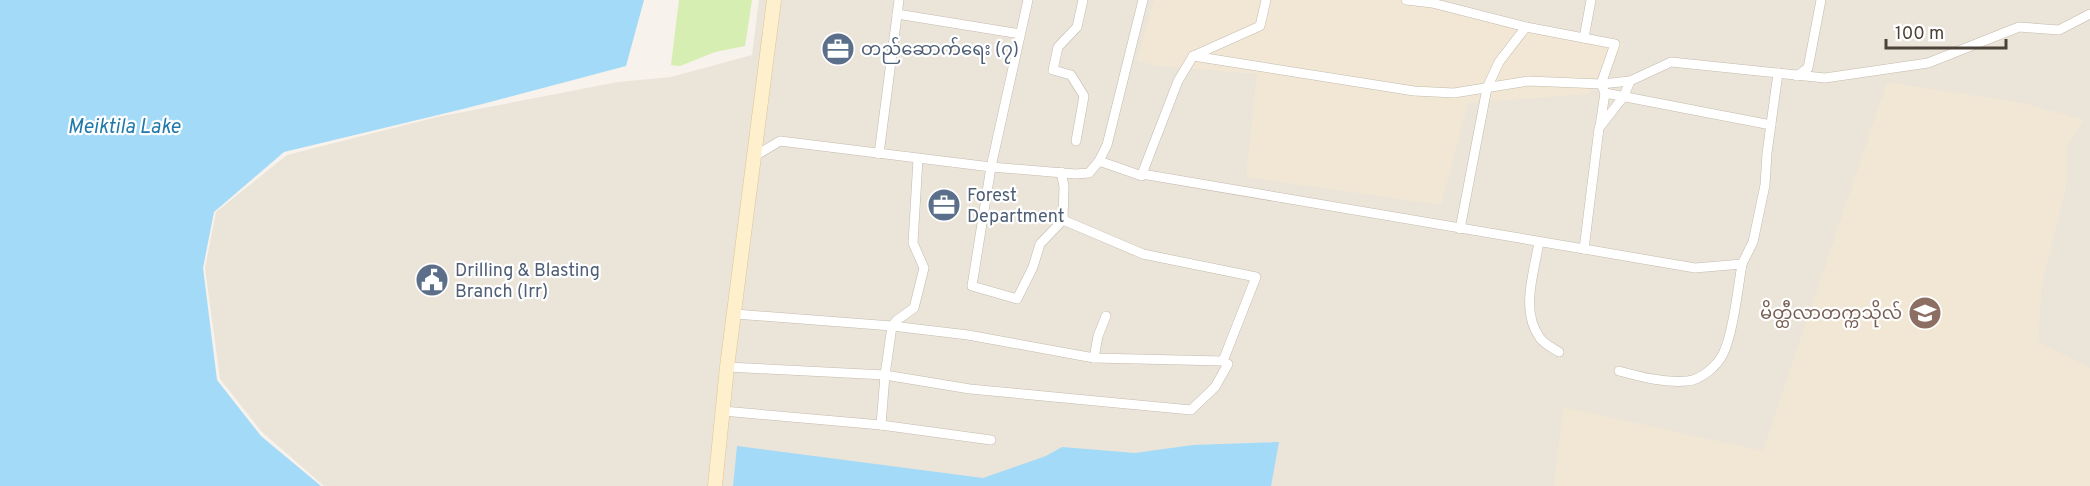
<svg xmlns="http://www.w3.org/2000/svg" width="2090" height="486" font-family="Overpass,'Noto Sans Myanmar',sans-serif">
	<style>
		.residential { fill: #ebe4d9 }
		.education { fill: #f1e7d4 }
		.green { fill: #d6eeb1 }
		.water { fill: #a3daf8 }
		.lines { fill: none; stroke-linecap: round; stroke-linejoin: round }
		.street-casing { stroke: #c4baac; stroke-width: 10 }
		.secondary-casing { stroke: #dbc597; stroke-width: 15 }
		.street { stroke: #fff; stroke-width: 9 }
		.secondary { stroke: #fff0cd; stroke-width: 14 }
		.labels { text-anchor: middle; stroke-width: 4.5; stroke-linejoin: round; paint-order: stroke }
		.service-label { font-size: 18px; fill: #4e5e75; stroke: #fff; text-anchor: start }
		.education-label { font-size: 18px; fill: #785e54; stroke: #fff; text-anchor: end }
		.water-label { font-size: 20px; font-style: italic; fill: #2179a9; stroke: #fff }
	</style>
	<rect width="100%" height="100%" fill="#f7f2eb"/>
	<!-- residential -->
	<polygon class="residential" points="759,0 2090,0 2090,486 324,486 262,432 220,379 205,268 216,212 287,155 437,117 618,82 671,77 752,55"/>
	<!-- education -->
	<g class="education">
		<polygon points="1154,0 1402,0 1624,44 1589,94 1468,103 1441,205 1246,177 1257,74 1157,66 1137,60"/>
		<polygon points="1887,82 2023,103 2084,120 2067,145 2066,187 2042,283 2038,342 2090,368 2090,486 1554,486 1563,407 1763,451"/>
	</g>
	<!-- green -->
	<polygon class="green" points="679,0 752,0 745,46 715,52 680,66 671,65"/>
	<!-- water -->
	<g class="water">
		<polygon points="0,0 644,0 626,66 467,108 284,152 214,212 203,268 217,380 261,436 321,486 0,486"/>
		<polygon points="1279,442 1271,486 733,486 737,446 983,478 1046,456 1062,447 1135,453 1193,445"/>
	</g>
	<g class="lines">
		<!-- street casing -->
		<g class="street-casing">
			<g id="street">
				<polyline points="1028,0 991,167 972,286 1017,299 1033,267 1040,244 1063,220"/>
				<polyline points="1406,0 1432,3 1526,27 1615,44 1601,84 1605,93 1600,126"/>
				<polyline points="897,14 1020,34"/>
				<polyline points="1584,38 1591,0"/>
				<polyline points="1193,56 1414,91 1454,93 1528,81 1601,84 1630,81"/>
				<polyline points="1797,76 1808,68 1821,0"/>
				<polyline points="1605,93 1771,125"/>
				<polyline points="1076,141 1084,96 1071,75 1053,70 1058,47 1077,27 1083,0"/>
				<polyline points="879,154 899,0"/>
				<polyline points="755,156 780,141 991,167 1075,174 1089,173 1099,161 1142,176 1142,174 1584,249 1599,128 1624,96 1630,81 1671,62 1825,78 1928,63 2019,27 2059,30 2090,14"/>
				<polyline points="1099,161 1107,145 1143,0"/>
				<polyline points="1142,174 1178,81 1193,56 1260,26 1266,0"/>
				<polyline points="1460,229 1487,88 1499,62 1526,27"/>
				<path d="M1539 242C1534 273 1520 311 1540 338 1544 344 1553 348 1559 352"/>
				<path d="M1584 249 1695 268 1742 264C1738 288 1733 334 1723 354 1717 366 1701 380 1687 381 1664 383 1641 377 1619 371"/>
				<polyline points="1742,264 1753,242 1765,185 1767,153 1778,73"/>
				<polyline points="735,314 892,326 968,335 1094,358 1223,361"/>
				<polyline points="1094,358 1098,336 1106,316"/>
				<polyline points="727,367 885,375 970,389 1191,410 1215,387 1228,364 1223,361 1256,277 1143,254 1063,220 1064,186 1061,172"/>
				<polyline points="723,411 881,425 991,440"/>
				<polyline points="881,425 885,375 892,326 897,320 914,308 924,268 913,243 918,159"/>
			</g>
		</g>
		<!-- secondary casing -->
		<g class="secondary-casing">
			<polyline id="secondary" points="715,486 727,367 774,0"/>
		</g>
		<!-- street -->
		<use href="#street" class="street"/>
		<!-- secondary -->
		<use href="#secondary" class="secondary"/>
	</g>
	<!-- icons -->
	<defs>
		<g id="office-disc" transform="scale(1.725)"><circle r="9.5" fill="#5c6f8a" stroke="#fff"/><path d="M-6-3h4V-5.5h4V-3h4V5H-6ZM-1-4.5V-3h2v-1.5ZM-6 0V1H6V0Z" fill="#fff"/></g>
		<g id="civic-disc" transform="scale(1.725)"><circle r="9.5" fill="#5c6f8a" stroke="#fff"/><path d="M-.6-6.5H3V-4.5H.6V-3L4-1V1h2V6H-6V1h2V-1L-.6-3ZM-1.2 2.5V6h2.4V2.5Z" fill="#fff"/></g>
		<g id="university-disc" transform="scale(1.725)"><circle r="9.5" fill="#8d6e63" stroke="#fff"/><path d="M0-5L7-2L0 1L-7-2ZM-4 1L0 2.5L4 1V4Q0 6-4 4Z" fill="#fff"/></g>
	</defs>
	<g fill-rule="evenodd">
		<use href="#office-disc" x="838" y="49"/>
		<use href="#office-disc" x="944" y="205"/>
		<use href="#civic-disc" x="432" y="280"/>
		<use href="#university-disc" x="1925" y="313"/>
	</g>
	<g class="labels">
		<!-- service labels -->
		<g class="service-label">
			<text x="861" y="55">တည်ဆောက်ရေး (၇)</text>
			<text x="967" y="201">Forest<tspan x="967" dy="21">Department</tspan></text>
			<text x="455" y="276">Drilling &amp; Blasting<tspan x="455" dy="21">Branch (Irr)</tspan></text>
		</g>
		<!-- education labels -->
		<g class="education-label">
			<text x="1902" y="319">မိတ္ထီလာတက္ကသိုလ်</text>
		</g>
		<!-- water labels -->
		<g class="water-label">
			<text x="124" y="133">Meiktila Lake</text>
		</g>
	</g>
	<!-- scale -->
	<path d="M1886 39v9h120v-9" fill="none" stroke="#4c4338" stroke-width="3"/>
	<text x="1895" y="39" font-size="18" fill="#4c4338" stroke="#ffffff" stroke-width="4.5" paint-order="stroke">100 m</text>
</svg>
